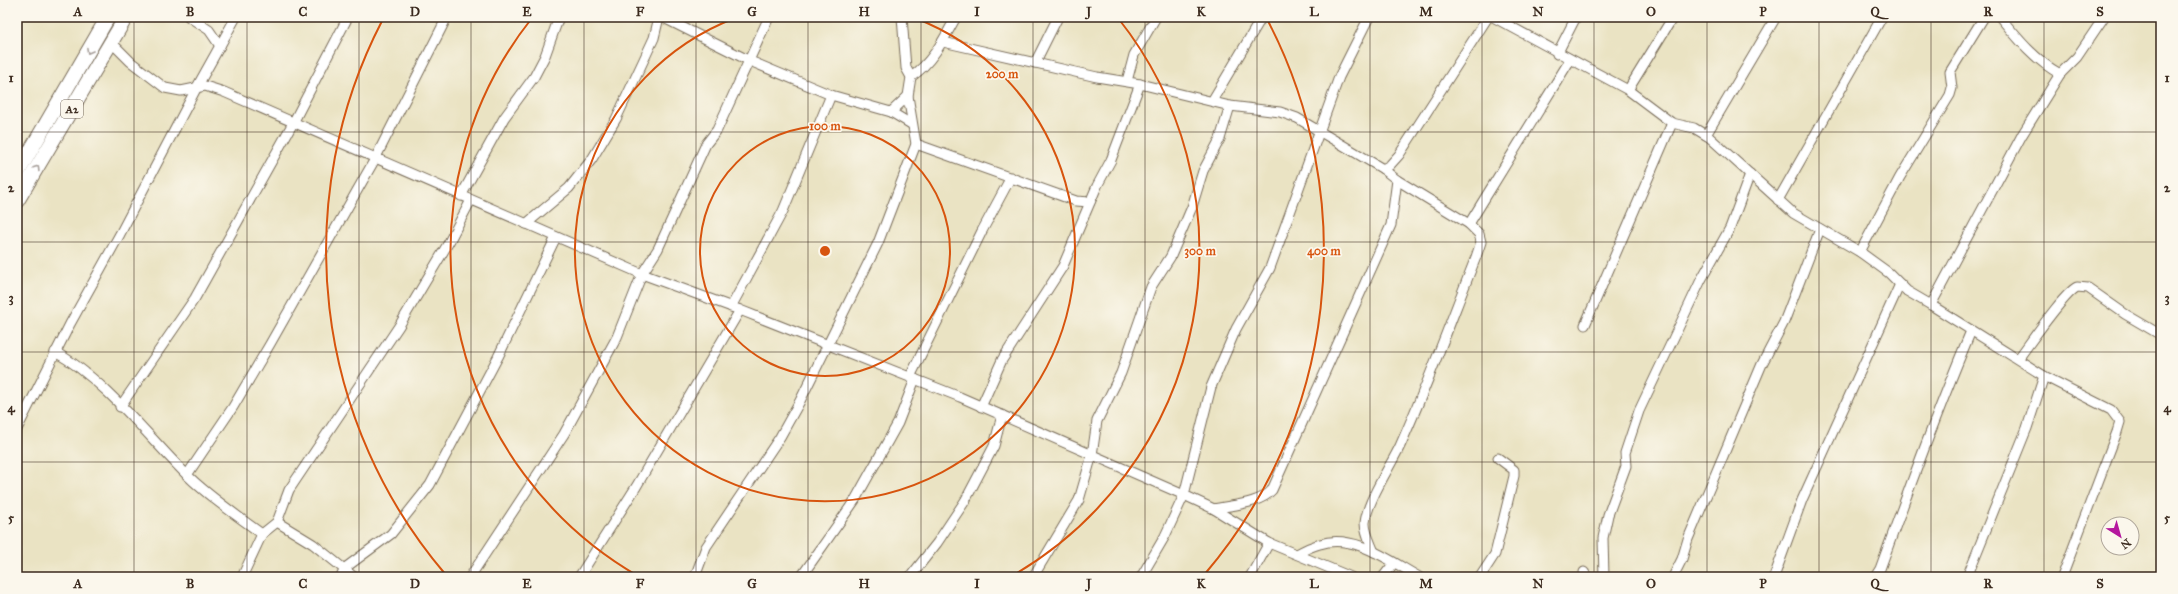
<svg xmlns="http://www.w3.org/2000/svg" width="2178" height="594" font-family="'IM FELL Great Primer',serif">
	<style>
		.lines { fill: none; stroke-linecap: round; stroke-linejoin: round }
		.minor-casing { stroke: #786b58; stroke-width: 11 }
		.trunk-casing { stroke: #786b58; stroke-width: 16 }
		.minor { stroke: #fff; stroke-width: 9 }
		.trunk { stroke: #fff; stroke-width: 14 }
		.oneway { stroke: #a79f9a }
		.grid { fill: none; stroke: #3b2a1e; stroke-width: 1; stroke-opacity: 0.55 }
		.ring { fill: none; stroke: #d7540e; stroke-width: 2 }
		.labels { text-anchor: middle; stroke-width: 3.5; stroke-linejoin: round; paint-order: stroke }
		.shield { fill: #fbf7ec; stroke: #75685c; stroke-width: 1 }
		.shield-label { font-size: 11px; font-weight: bold; fill: #3b2a1e }
		.centre { fill: #d7540e; stroke: #fbf7ec; stroke-width: 2 }
		.ring-label { font-size: 12px; text-anchor: middle; font-weight: bold; fill: #d7540e; stroke: #fbf7ec; stroke-width: 3.5; stroke-linejoin: round; paint-order: stroke }
		.neatline { fill: none; stroke: #3b2a1e; stroke-width: 1.5 }
		.grid-label { font-size: 13px; text-anchor: middle; font-weight: bold; fill: #3b2a1e }
	</style>
	<rect width="100%" height="100%" fill="#fbf7ec"/>
	<filter id="ink" filterUnits="userSpaceOnUse"><feTurbulence type="fractalNoise" baseFrequency=".025" numOctaves="2"/><feDisplacementMap in="SourceGraphic" scale="8" xChannelSelector="R" yChannelSelector="G"/><feConvolveMatrix kernelMatrix="1 2 1 2 8 2 1 2 1" color-interpolation-filters="sRGB"/></filter>
	<filter id="wash" filterUnits="userSpaceOnUse"><feTurbulence type="fractalNoise" baseFrequency=".012" numOctaves="4" result="noise"/><feDisplacementMap in="SourceGraphic" scale="16" xChannelSelector="R" yChannelSelector="G"/><feGaussianBlur stdDeviation="0.9" result="paint"/><feColorMatrix in="noise" values="0 0 0 0 0 0 0 0 0 0 0 0 0 0 0 0 0 1.4 0 .05"/><feComposite in="paint" operator="in"/></filter>
	<g filter="url(#wash)">
		<rect width="100%" height="100%" fill="#eae3c3"/>
	</g>
	<g filter="url(#ink)">
		<g class="lines">
			<!-- minor casing -->
			<g class="minor-casing">
				<g id="minor">
					<polyline points="189,17 209,30 220,46"/>
					<polyline points="662,17 750,61 831,95 891,112 911,124"/>
					<polyline points="1493,17 1628,90 1672,123 1694,128 1709,137 1793,213 1860,252 1889,273 1907,291 1931,305 2044,376 2111,410 2120,422 2117,432 2062,577"/>
					<path d="M2000 17C2018 39 2035 60 2060 74"/>
					<polyline points="111,42 131,62 165,88 181,91 205,86 224,92 642,274 740,310 960,397 1184,495 1214,509 1269,543 1351,577"/>
					<path d="M943 42 1097 77 1140 84 1230 106 1280 112 1297 118 1383 169 1397 180 1469 224 1479 234 1481 242 1476 257C1451 320 1428 384 1400 446 1390 467 1367 501 1365 523 1365 533 1371 544 1374 552"/>
					<polyline points="1557,54 1576,17"/>
					<polyline points="1035,63 1058,17"/>
					<path d="M911 77C932 63 944 39 956 17"/>
					<polyline points="1127,81 1134,55 1156,17"/>
					<polyline points="1628,90 1673,17"/>
					<polyline points="1212,101 1262,17"/>
					<polyline points="891,112 908,96"/>
					<polyline points="1706,135 1776,17"/>
					<polyline points="916,144 1076,201 1090,202"/>
					<polyline points="1383,169 1390,165 1399,155 1488,17"/>
					<polyline points="461,196 504,118 534,77 545,56 559,17"/>
					<polyline points="1778,200 1882,17"/>
					<polyline points="526,224 569,188 592,159 616,119 654,38 659,17"/>
					<polyline points="1469,224 1570,60"/>
					<polyline points="1860,252 1900,177 1950,95 1952,88 1950,72 1984,17"/>
					<polyline points="1931,305 2022,135 2060,74 2077,57 2104,17"/>
					<polyline points="731,307 783,211 831,95"/>
					<polyline points="1585,325 1672,123"/>
					<path d="M55 352C103 378 147 435 186 474 208 496 236 515 262 534"/>
					<path d="M2018 359C2029 345 2063 294 2077 287L2088 288 2125 314 2161 335"/>
					<polyline points="910,377 982,231 1011,177"/>
					<polyline points="120,407 195,298 293,123 348,17"/>
					<polyline points="981,407 1002,360 1063,266 1097,186 1111,160 1140,84"/>
					<polyline points="17,429 70,324 120,234 197,87 236,17"/>
					<polyline points="187,475 233,407 270,344 375,159 447,17"/>
					<path d="M1214 509C1231 505 1260 504 1272 490L1391 225 1397 180"/>
					<polyline points="277,522 313,544 354,577"/>
					<path d="M1297 554C1304 550 1312 546 1320 544 1354 533 1390 561 1419 577"/>
					<polyline points="1584,572 1587,577"/>
					<polyline points="242,577 262,534 277,522 289,490 399,326 449,242 471,200"/>
					<polyline points="341,577 345,568 391,534 430,485 498,357 556,237"/>
					<polyline points="470,577 564,434 617,337 642,274 658,249 706,144 717,130 769,17"/>
					<polyline points="579,577 636,487 740,310"/>
					<polyline points="695,577 706,547 780,437 800,401 878,243 916,144 908,96 911,77 906,68 902,17"/>
					<polyline points="801,577 855,500 898,423 915,379"/>
					<polyline points="910,577 937,543 965,501 994,446 1002,415"/>
					<polyline points="1033,577 1079,500 1092,455 1097,421 1121,373 1151,287 1171,256 1192,207 1203,171 1220,139 1230,106"/>
					<polyline points="1141,577 1165,536 1184,495 1211,387 1236,329 1270,268 1339,77 1369,17"/>
					<polyline points="1250,577 1269,543"/>
					<polyline points="1383,577 1394,563"/>
					<polyline points="1480,577 1495,554 1514,476 1514,470 1498,458"/>
					<polyline points="1604,577 1603,538 1608,515 1626,466 1625,453 1639,411 1701,280 1730,228 1750,174"/>
					<polyline points="1673,577 1682,559 1688,539 1762,364 1784,322 1820,229"/>
					<polyline points="1774,577 1802,500 1900,284"/>
					<path d="M1875 577 1880 569C1909 489 1938 409 1971 331"/>
					<polyline points="1967,577 2027,428 2044,376"/>
				</g>
			</g>
			<!-- trunk casing -->
			<g class="trunk-casing">
				<g id="trunk">
					<polyline points="17,174 108,17"/>
					<polyline points="17,201 126,17"/>
				</g>
			</g>
			<!-- minor -->
			<use href="#minor" class="minor"/>
			<!-- trunk -->
			<use href="#trunk" class="trunk"/>
		</g>
		<!-- one-way arrows -->
		<defs><path id="oneway-chevron" d="M-2-3.5L2.5 0L-2 3.5" fill="none" stroke-width="1.6" stroke-linecap="round" stroke-linejoin="round"/></defs>
		<g class="oneway">
			<use href="#oneway-chevron" transform="translate(89 51) rotate(119)"/>
			<use href="#oneway-chevron" transform="translate(37 168) rotate(-58)"/>
		</g>
	</g>
	<!-- grid -->
	<path class="grid" d="M134 17V577M247 17V577M359 17V577M471 17V577M584 17V577M696 17V577M808 17V577M921 17V577M1033 17V577M1145 17V577M1257 17V577M1370 17V577M1482 17V577M1594 17V577M1707 17V577M1819 17V577M1931 17V577M2044 17V577M17 132H2161M17 242H2161M17 352H2161M17 462H2161"/>
	<!-- distance rings -->
	<g class="ring">
		<circle cx="825" cy="251" r="125"/>
		<path d="M915 18A250 250 0 1 1 735 18"/>
		<path d="M638 576A375 375 0 0 1 532 18M1118 18A375 375 0 0 1 1012 576"/>
		<path d="M446 575A499 499 0 0 1 382 21M1268 21A499 499 0 0 1 1204 575"/>
	</g>
	<g class="labels">
		<!-- shield labels -->
		<rect class="shield" x="61" y="100" width="22" height="18" rx="3"/>
		<g class="shield-label">
			<text x="72" y="113">A2</text>
		</g>
	</g>
	<circle cx="825" cy="251" r="6" class="centre"/>
	<g class="ring-label">
		<text x="1002" y="78">200 m</text>
		<text x="825" y="130">100 m</text>
		<text x="1200" y="255">300 m</text>
		<text x="1324" y="255">400 m</text>
	</g>
	<!-- margin -->
	<rect width="2178" height="594" fill="none" stroke="#fbf7ec" stroke-width="44"/>
	<!-- north arrow -->
	<g transform="translate(2120 536) rotate(143)"><circle r="19" fill="#fbf7ec" stroke="#aea59a"/>
	<path d="M0-3L7 15L0 10L-7 15Z" fill="#b5179e"/>
	<text y="-6" font-size="11" font-weight="bold" text-anchor="middle" fill="#3b2a1e">N</text>
	</g>
	<rect x="22" y="22" width="2134" height="550" class="neatline"/>
	<g class="grid-label">
		<text x="78" y="16">A</text>
		<text x="190" y="16">B</text>
		<text x="303" y="16">C</text>
		<text x="415" y="16">D</text>
		<text x="527" y="16">E</text>
		<text x="640" y="16">F</text>
		<text x="752" y="16">G</text>
		<text x="864" y="16">H</text>
		<text x="977" y="16">I</text>
		<text x="1089" y="16">J</text>
		<text x="1201" y="16">K</text>
		<text x="1314" y="16">L</text>
		<text x="1426" y="16">M</text>
		<text x="1538" y="16">N</text>
		<text x="1651" y="16">O</text>
		<text x="1763" y="16">P</text>
		<text x="1875" y="16">Q</text>
		<text x="1988" y="16">R</text>
		<text x="2100" y="16">S</text>
		<text x="11" y="82">1</text>
		<text x="2167" y="82">1</text>
		<text x="11" y="192">2</text>
		<text x="2167" y="192">2</text>
		<text x="11" y="302">3</text>
		<text x="2167" y="302">3</text>
		<text x="11" y="412">4</text>
		<text x="2167" y="412">4</text>
		<text x="11" y="522">5</text>
		<text x="2167" y="522">5</text>
		<text x="78" y="588">A</text>
		<text x="190" y="588">B</text>
		<text x="303" y="588">C</text>
		<text x="415" y="588">D</text>
		<text x="527" y="588">E</text>
		<text x="640" y="588">F</text>
		<text x="752" y="588">G</text>
		<text x="864" y="588">H</text>
		<text x="977" y="588">I</text>
		<text x="1089" y="588">J</text>
		<text x="1201" y="588">K</text>
		<text x="1314" y="588">L</text>
		<text x="1426" y="588">M</text>
		<text x="1538" y="588">N</text>
		<text x="1651" y="588">O</text>
		<text x="1763" y="588">P</text>
		<text x="1875" y="588">Q</text>
		<text x="1988" y="588">R</text>
		<text x="2100" y="588">S</text>
	</g>
</svg>
